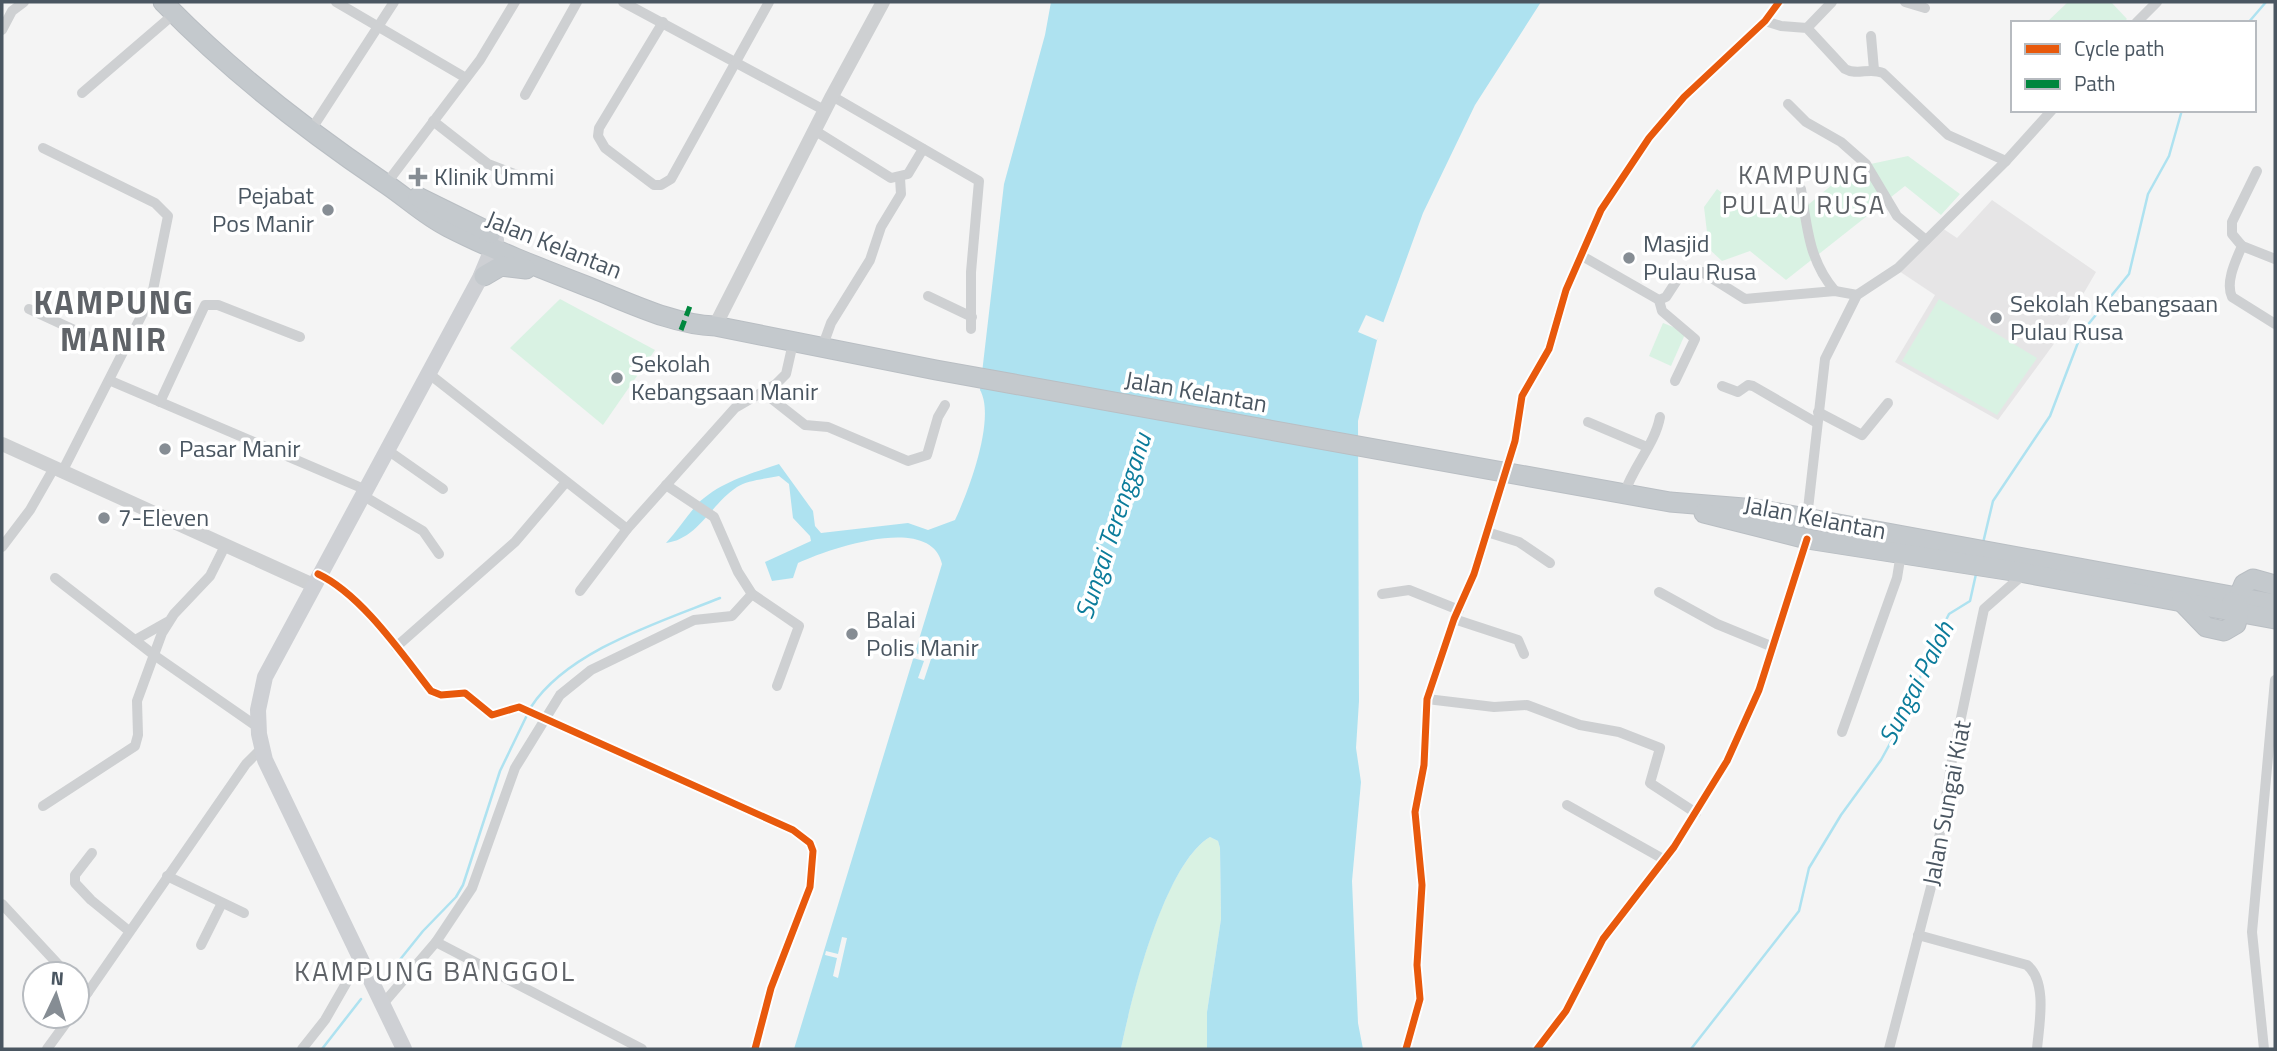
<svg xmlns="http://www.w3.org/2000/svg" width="2277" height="1051" font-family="'Titillium Web',sans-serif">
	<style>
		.education { fill: #e6e5e6 }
		.green { fill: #d9f2e3 }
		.water { fill: #aee2f0 }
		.pier { fill: #f4f4f4 }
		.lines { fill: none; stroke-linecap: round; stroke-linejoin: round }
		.stream { stroke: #aee2f0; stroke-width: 2.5 }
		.trunk-casing { stroke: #b9bec3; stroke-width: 21 }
		.minor { stroke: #ced0d2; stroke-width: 10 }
		.tertiary { stroke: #ced0d2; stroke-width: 14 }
		.secondary { stroke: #ced0d4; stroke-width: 16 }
		.trunk { stroke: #c4c9cd; stroke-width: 19 }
		.quiet { stroke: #00873e; stroke-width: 5; stroke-dasharray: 10 5; stroke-linecap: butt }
		.cycleway-casing { stroke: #fff; stroke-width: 11 }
		.cycleway { stroke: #e8590c; stroke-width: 7 }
		.poi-dot { fill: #868d94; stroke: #fff; stroke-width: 2.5 }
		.labels { text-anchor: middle; stroke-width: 7; stroke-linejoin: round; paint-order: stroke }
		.poi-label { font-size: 24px; fill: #4a5661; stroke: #fff; text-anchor: start }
		.street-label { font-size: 24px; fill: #4a5661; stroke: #fff }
		.neighbourhood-label { font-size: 26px; letter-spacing: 2px; fill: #5f6368; stroke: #fff }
		.water-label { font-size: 26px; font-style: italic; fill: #0c7c9b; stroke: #fff }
		.quarter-label { font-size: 28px; letter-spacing: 2px; fill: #5f6368; stroke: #fff }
		.district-label { font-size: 32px; font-weight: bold; letter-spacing: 2px; fill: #5f6368; stroke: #fff }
	</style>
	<rect width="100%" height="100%" fill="#f4f4f4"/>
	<!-- education -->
	<polygon class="education" points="1992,200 2096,272 2056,341 1998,420 1895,362 1935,295 1899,271 1942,228 1957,238"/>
	<!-- green -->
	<g class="green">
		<polygon points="2068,2 2111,2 2127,19 2123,23 2046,23"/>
		<polygon points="1908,156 1960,194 1941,215 1905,186 1786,280 1750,251 1722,261 1709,249 1704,207 1717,189 1743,209 1796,215 1852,168"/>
		<polygon points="560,299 655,350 603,425 510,348"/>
		<polygon points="1939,299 2037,358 1997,415 1902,361"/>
		<polygon points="1663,323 1686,332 1671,366 1649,356"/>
		<path d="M1210 837 1218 841 1220 848 1221 919 1207 1012V1049H1121C1131 998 1164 864 1210 837Z"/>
	</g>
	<!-- water -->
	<path class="water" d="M1051 2H1541L1475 105 1423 213 1377 340 1358 421 1359 701 1356 748 1361 782 1352 881 1358 1023 1363 1049H1207V1012L1221 919 1220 848 1218 841 1210 837C1164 864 1131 999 1121 1049H794L942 564C931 513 829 549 798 563L793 578 772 581 765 562 811 541 810 536 793 518 789 484 779 476C766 479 748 480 737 487 711 504 698 539 666 543 676 532 685 519 694 508 714 484 750 474 779 464L813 511 815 526 821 533 908 523 928 530 955 520C969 491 996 418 980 390L1004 184 1045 35Z"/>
	<!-- pier -->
	<g class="pier">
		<polygon points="1366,315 1385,323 1377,340 1358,332"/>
		<polygon points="931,639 937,641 924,680 918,678 924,661 913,658 915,653 926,656"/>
		<polygon points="842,937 847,938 838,978 833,976 837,958 825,955 826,951 838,954"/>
	</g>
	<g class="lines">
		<!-- stream -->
		<g class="stream">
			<polyline points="2248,23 2266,2"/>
			<polyline points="1983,543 1993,501 2050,416 2082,332 2129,274 2148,194 2169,156 2182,110"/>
			<path d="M531 707C567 651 660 622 720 598"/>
			<polyline points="386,977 423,931 456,897 463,885 500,771 528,713"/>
			<polyline points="322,1049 361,999"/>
			<polyline points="1691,1049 1799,911 1809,868 1841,815 1881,760 1910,707 1926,660 1949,614 1970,601 1976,574"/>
		</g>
		<!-- trunk casing -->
		<g class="trunk-casing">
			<g id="trunk">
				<path d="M163 2C230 71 303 128 383 182 406 197 424 215 448 227 495 251 545 270 594 289 632 304 675 325 715 326L936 370 1670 502 1756 509 2275 604"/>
				<polyline points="418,197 491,233"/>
				<polyline points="484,276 501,266 526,269"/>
				<polyline points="1704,513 1807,539 2025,573 2275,619"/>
				<polyline points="2239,596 2244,584 2253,579 2275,585"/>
				<polyline points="2181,601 2206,627 2224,631 2236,624 2239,612 2237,604 2232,602"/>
			</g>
		</g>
		<!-- minor -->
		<g class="minor">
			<polyline points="336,2 466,78"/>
			<polyline points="623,2 824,110"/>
			<polyline points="1905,2 1925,8"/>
			<path d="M1765 21 1781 26 1807 28 1845 69C1857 76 1870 67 1883 73L1948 135 2006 161"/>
			<polyline points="663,22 599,128 598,136 605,148 654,185 661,185 671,179 769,2"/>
			<polyline points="2136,23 2157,2"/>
			<polyline points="1807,28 1832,2"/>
			<polyline points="2,30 12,11 24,2"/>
			<polyline points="1871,36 1874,70"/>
			<polyline points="82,93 174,14"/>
			<polyline points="525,95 577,2"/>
			<polyline points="832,96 979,181 971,272 971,329"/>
			<polyline points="1788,104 1806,122 1841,142 1866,164 1897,216 1926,240"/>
			<polyline points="433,121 488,164 517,175"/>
			<polyline points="814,130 891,178 908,174 923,149"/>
			<polyline points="309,133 394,2"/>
			<polyline points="43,148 155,203 168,216 152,295 62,472"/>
			<path d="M2257 171 2232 222V234L2242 246C2236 260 2225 282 2232 297L2275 324"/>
			<polyline points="386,184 480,60 515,2"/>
			<path d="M1801 189C1807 227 1809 261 1835 291"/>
			<polyline points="2242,246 2275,259"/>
			<polyline points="1582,256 1659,300 1666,297 1681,274 1687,270 1702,272 1745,299 1835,291 1857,295"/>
			<polyline points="928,296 972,317"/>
			<polyline points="1659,300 1662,311 1695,339 1675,381"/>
			<polyline points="29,309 122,352"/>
			<polyline points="822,348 831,323 870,260 881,227 901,194 900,178"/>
			<polyline points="428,373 627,529"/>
			<polyline points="111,381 364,489"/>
			<polyline points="1722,386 1738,392 1748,385 1753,386 1817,423"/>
			<polyline points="763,392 805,425 828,427 908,461 927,455 938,417 945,405"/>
			<polyline points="160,402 205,305 218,305 300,337"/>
			<polyline points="1818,412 1862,435 1888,403"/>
			<polyline points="1588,422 1647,447"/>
			<polyline points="386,449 443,489"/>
			<polyline points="666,485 714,517 738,572 752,594 799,626 777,686"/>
			<path d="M1624 494C1634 465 1655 444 1660 417"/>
			<polyline points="362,495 423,531 439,554"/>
			<polyline points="1807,518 1825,359 1857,295 1898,268 2006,161 2052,110"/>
			<polyline points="1487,532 1519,542 1550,563"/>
			<polyline points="2,547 30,510 54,468"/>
			<path d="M318 574C361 594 402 654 431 691L441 695 465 693 492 715 519 707 793 830 810 843 813 851 810 887 771 988 755 1049"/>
			<polyline points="55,578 154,655 259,728"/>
			<polyline points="580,591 627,529 735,408 776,384 786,374 793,343"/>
			<polyline points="1659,592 1717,624 1773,647"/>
			<polyline points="1382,594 1409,590 1459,610"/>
			<polyline points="1454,619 1518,640 1524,654"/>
			<polyline points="135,640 167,622"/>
			<polyline points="396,647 515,542 566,482"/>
			<polyline points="1427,699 1494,707 1527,705 1580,725 1619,732 1660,748 1650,783 1696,813"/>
			<polyline points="1842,732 1897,578 1901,553"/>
			<polyline points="1567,805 1665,860"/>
			<polyline points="43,806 135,746 138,735 137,701 162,633 174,614 210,576 225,546"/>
			<polyline points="92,853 75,875 75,883 91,900 129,931"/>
			<polyline points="167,876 244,913"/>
			<polyline points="2,904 67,974"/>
			<path d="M1918 935 2027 965C2048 982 2039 1025 2037 1049"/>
			<polyline points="436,942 642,1049"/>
			<polyline points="201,945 222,903"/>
			<polyline points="77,983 88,992"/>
			<polyline points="382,1005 436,942 472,888 515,768 560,695 591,670 694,620 732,616 752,594"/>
			<polyline points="77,1008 246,764 262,748"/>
			<polyline points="47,1049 71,1016"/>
			<polyline points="302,1049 325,1020 360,959"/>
			<polyline points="1406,1049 1420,999 1417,965 1422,885 1415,812 1424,765 1427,699 1454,619 1474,574 1515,441 1522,396 1549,349 1566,290 1601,210 1649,138 1684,97 1765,21 1779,2"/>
			<polyline points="1537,1049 1566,1011 1603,939 1674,847 1727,761 1759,690 1807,539"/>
			<polyline points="1889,1049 1931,887 1952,760 1984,609 2025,573"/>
			<polyline points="2264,1049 2252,932 2275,680"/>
		</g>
		<!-- tertiary -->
		<g class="tertiary">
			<polyline points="715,326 832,96 883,2"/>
			<polyline points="2,444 313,585"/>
		</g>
		<!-- secondary -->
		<polyline class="secondary" points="404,1049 265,760 259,734 258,710 265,677 480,278 496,240"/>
		<!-- trunk -->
		<use href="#trunk" class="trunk"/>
		<!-- quiet -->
		<polyline class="quiet" points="681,330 690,306"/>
		<!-- cycleway casing -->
		<g class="cycleway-casing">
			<g id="cycleway">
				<path d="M318 574C361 594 402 654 431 691L441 695 465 693 492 715 519 707 793 830 810 843 813 851 810 887 771 988 755 1049"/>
				<polyline points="1406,1049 1420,999 1417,965 1422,885 1415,812 1424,765 1427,699 1454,619 1474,574 1515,441 1522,396 1549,349 1566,290 1601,210 1649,138 1684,97 1765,21 1779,2"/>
				<polyline points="1537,1049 1566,1011 1603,939 1674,847 1727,761 1759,690 1807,539"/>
			</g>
		</g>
		<!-- cycleway -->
		<use href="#cycleway" class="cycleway"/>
	</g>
	<!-- markers -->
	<g class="poi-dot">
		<path d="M414.5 166.5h7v7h7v7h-7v7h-7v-7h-7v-7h7z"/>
		<circle cx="328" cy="210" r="7"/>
		<circle cx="1629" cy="258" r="7"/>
		<circle cx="1996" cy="318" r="7"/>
		<circle cx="617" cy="378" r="7"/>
		<circle cx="165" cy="449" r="7"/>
		<circle cx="104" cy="518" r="7"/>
		<circle cx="852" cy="634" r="7"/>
	</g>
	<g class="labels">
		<!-- poi labels -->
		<g class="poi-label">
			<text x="434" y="185">Klinik Ummi</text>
			<text x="314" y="204" text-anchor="end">Pejabat<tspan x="314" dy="28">Pos Manir</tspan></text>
			<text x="1643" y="252">Masjid<tspan x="1643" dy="28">Pulau Rusa</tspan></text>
			<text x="2010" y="312">Sekolah Kebangsaan<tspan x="2010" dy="28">Pulau Rusa</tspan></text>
			<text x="631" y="372">Sekolah<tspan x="631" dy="28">Kebangsaan Manir</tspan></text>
			<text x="179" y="457">Pasar Manir</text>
			<text x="118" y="526">7-Eleven</text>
			<text x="866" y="628">Balai<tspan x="866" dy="28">Polis Manir</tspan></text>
		</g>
		<!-- street labels -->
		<g class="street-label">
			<text transform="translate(554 245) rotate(22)" y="8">Jalan Kelantan</text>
			<text transform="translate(1196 392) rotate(10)" y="8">Jalan Kelantan</text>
			<text transform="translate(1815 518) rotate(11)" y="8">Jalan Kelantan</text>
			<text transform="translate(1947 803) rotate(-79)" y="8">Jalan Sungai Kiat</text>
		</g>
		<!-- neighbourhood labels -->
		<g class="neighbourhood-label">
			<text x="1804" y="184">KAMPUNG<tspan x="1804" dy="30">PULAU RUSA</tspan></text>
		</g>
		<!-- water labels -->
		<g class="water-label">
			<text transform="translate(1113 526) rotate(-72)" y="9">Sungai Terengganu</text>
			<text transform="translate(1916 683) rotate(-63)" y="9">Sungai Paloh</text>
		</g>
		<!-- quarter labels -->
		<g class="quarter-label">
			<text x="435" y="981">KAMPUNG BANGGOL</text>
		</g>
		<!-- district labels -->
		<g class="district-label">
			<text x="114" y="314">KAMPUNG<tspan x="114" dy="37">MANIR</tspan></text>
		</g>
	</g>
	<!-- border -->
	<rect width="2277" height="1051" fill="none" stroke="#4a5661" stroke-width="7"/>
	<!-- legend -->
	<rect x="2011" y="21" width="245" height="91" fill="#ffffff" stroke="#b7bbc0" stroke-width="2"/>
	<rect x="2025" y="44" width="35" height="10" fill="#e8590c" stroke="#b7bbc0" stroke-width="2"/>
	<text x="2074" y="56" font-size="21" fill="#4a5661">Cycle path</text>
	<rect x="2025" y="79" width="35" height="10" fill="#00873e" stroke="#b7bbc0" stroke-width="2"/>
	<text x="2074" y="91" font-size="21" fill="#4a5661">Path</text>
	<!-- north arrow -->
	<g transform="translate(56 995) rotate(4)"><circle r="33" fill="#ffffff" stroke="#b7bbc0" stroke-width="2"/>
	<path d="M0-5L12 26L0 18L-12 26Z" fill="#868d94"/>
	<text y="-10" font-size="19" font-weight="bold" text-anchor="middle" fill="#4a5661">N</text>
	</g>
</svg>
